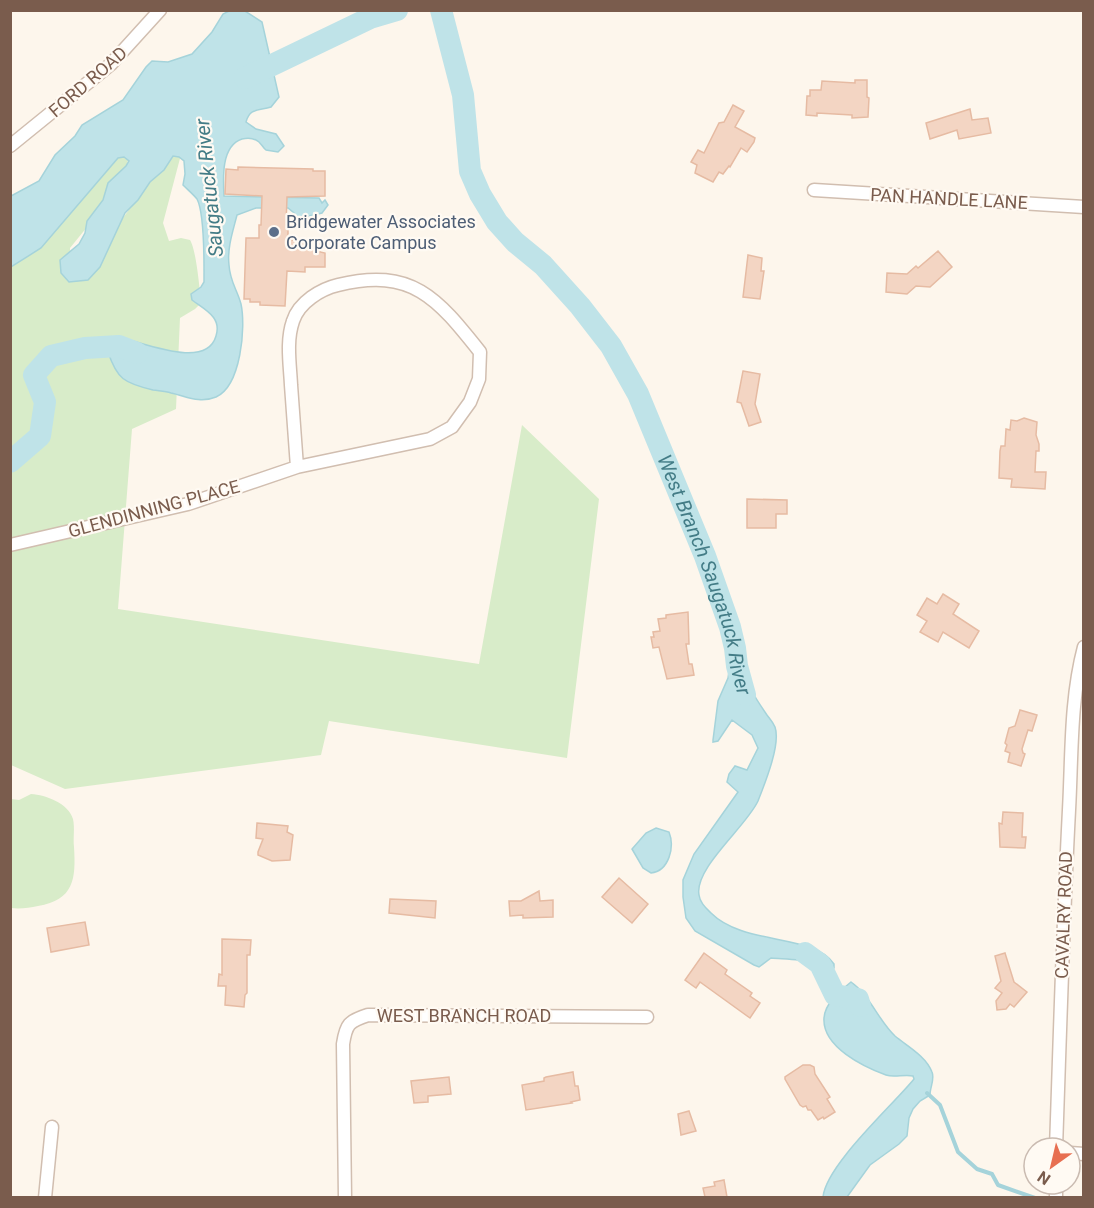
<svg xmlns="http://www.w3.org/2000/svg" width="1094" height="1208" font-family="Roboto,sans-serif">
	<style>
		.green { fill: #d8ecc9 }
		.water { fill: #bfe3e8; stroke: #a5d3da; stroke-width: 1.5 }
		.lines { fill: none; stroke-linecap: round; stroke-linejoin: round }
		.stream { stroke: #a5d3da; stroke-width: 4 }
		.river { stroke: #bfe3e8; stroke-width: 22 }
		.building { fill: #f3d5c3; stroke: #e6bba3; stroke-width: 1.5 }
		.minor-casing { stroke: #d1beb0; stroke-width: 15 }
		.minor { stroke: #fff; stroke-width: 12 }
		.service-dot { fill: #5c6f8a; stroke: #fffaf3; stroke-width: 2 }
		.labels { text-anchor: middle; stroke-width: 4.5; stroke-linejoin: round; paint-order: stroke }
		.street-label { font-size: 18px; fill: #7a5c4d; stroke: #fffaf3 }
		.service-label { font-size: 18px; fill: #4e5e75; stroke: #fffaf3; text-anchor: start }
		.water-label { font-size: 20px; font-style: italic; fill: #437c86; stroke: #fffaf3 }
	</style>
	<rect width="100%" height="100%" fill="#fdf6ec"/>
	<!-- green -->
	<g class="green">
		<path d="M183 147 163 223 169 241 181 238 190 240C196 249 200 290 201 303L195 309 180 318 176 409 132 429 118 609 479 664 522 425 599 499 567 758 329 721 321 755 65 789 11 765V254L106 162 130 154 124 173 96 216 70 248V269L100 249 168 157Z"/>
		<path d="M31 794C46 795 68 803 73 819 75 828 73 838 74 847 76 879 74 900 38 906 29 908 20 909 11 908V799L19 800Z"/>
	</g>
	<!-- water -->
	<g class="water">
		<path d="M229 11H245L262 22 279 97 271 107C260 111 250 107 246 122L256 129 276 134 284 146 278 152 266 150C262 147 261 142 256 140 252 138 246 138 242 139 221 146 223 178 224 196L319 198 322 203 325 200 328 205 322 213 309 216 299 223 295 221 294 213 288 208H256L237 215C233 231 227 248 229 265 230 282 237 289 241 304 246 327 241 386 216 397 199 404 186 396 171 393 165 391 159 391 153 390 124 383 117 379 108 352L111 344 117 337C141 341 206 371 216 336 222 317 205 310 192 300L191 294 201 287 204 282C204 263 205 214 197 199 193 194 188 190 183 185L185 174 184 161 179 157 173 156 164 170 150 182 138 200 125 213 100 267 88 280 69 282 61 273 60 260 79 244 85 233 87 221 103 200 108 183 126 166 129 161 124 157 118 158 41 248 11 267V196L39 181 55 155 75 136 82 125 123 100 146 67 152 61 168 62 192 54 212 32 223 14Z"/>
		<path d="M730 665 744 667C747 686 756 699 767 715 770 719 773 722 775 727 781 744 765 783 758 801 746 827 694 868 699 895 700 903 706 908 711 913 744 946 813 933 834 964V968L829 973C820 973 818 964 809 962 801 959 780 959 771 958L759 967 754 965 695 931 686 918 683 897V880L694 854 738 792 727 782 729 774 735 766 747 770 758 748 752 735 732 720 718 741 713 742V740L718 701 728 678Z"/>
		<path d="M656 828 669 832C675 847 669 871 651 873L643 868 632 849 646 833Z"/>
		<path d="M851 982C870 995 878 1020 895 1036 907 1046 926 1056 932 1072 935 1079 930 1087 930 1095L920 1101 913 1109 909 1118 907 1136 899 1144 870 1165 847 1197H823C826 1165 893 1105 914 1079L913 1076C904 1074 894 1078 886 1075 864 1067 822 1047 824 1018 825 1003 840 991 851 982Z"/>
	</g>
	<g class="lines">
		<!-- stream -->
		<polyline class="stream" points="927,1093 940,1105 958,1152 977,1169 992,1174 998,1185 1035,1198"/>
		<!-- river -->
		<g class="river">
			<path id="s1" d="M441 10 463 95 470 171 480 194 497 222 515 242 543 265 580 306 611 346 638 394 705 556 730 627 735 648 737 666 745 695"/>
			<polyline points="245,78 370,18 397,10"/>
			<polyline points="10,462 40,436 45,402 34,375 51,356 85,348 119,346 137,353"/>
			<polyline points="805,953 820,964 835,995 858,999 860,1006"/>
		</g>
	</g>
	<!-- building -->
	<g class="building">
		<polygon points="855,80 867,80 867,97 869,98 868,117 852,118 852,115 817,113 817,116 806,115 807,96 810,96 810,90 821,90 822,81 855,83"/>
		<polygon points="733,105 744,111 735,127 755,138 754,142 747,152 741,148 730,167 729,166 723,174 719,172 713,182 695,173 697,165 691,162 698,150 704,153 719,123 724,122"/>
		<polygon points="970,109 972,120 988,118 991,133 959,139 957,130 930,139 926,123"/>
		<polygon points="238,167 313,169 313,171 325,171 325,196 287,197 286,225 288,225 288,240 320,241 320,252 325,253 325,267 305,267 305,272 287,271 285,306 260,305 260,302 250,302 250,299 244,299 246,238 259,238 259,225 261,225 262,196 225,194 226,169 238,170"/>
		<polygon points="938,251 952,267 930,287 916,286 907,294 886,292 887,273 907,274 916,266 918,268"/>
		<polygon points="748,255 762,258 761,271 764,271 760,299 743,297"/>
		<polygon points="743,371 760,374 755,404 761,422 749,426 741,403 737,402"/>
		<polygon points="1024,418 1037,422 1036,435 1039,444 1039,451 1036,451 1035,472 1046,472 1045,489 1011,487 1012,479 999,478 1000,451 1001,446 1005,446 1006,429 1010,430 1011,420 1017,421"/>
		<polygon points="747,499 787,500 787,514 776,514 776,528 747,528"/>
		<polygon points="943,594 959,604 953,614 979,631 969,648 943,632 938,642 920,632 927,621 917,615 927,598 937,604"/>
		<polygon points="688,612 689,644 686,644 689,664 692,664 694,675 667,679 659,647 653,648 651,637 654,637 653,632 660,631 658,619 666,618 666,615"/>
		<polygon points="1020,710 1037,715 1032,731 1028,730 1022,749 1023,753 1025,754 1021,766 1008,762 1010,753 1005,751 1007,745 1005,743 1009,728 1015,726"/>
		<polygon points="1003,812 1023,813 1022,837 1026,837 1025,848 1000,847 999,823 1002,824"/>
		<polygon points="257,823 288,826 287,832 293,835 290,860 272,861 258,855 258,852 263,839 256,838"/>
		<polygon points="619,878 648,904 632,923 602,897"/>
		<polygon points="539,891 540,901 553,900 553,917 523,918 523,915 510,916 509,901 521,901"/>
		<polygon points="390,899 436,901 435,918 389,913"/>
		<polygon points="85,922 89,945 51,952 47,928"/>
		<polygon points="222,939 251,940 250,955 247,955 247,993 245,995 244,1007 225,1005 226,986 218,986 219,974 222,975"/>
		<polygon points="704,953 727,970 725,974 752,993 750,996 760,1003 750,1018 700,982 696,988 685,980"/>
		<polygon points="1005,953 1014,982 1027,992 1014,1007 1010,1004 1006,1009 997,1010 996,1001 1002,993 995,988 1001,981 995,956"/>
		<polygon points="803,1065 810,1065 814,1067 815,1074 830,1097 827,1099 835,1112 824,1119 823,1117 818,1120 811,1110 808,1110 806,1106 803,1107 800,1105 785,1079 785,1077"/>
		<polygon points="573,1072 575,1086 578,1086 580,1100 571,1102 572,1103 526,1110 522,1085 544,1081 544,1078 546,1077"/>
		<polygon points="449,1077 451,1094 428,1096 428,1102 414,1103 411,1081"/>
		<polygon points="689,1111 696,1131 681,1135 678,1114"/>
		<polygon points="724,1180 727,1197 705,1197 703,1188 715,1186 714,1182"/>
	</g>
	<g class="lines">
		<!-- minor casing -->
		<g class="minor-casing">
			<g id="minor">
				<polyline points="10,146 111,64 160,10"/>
				<polyline points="814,190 1084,207"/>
				<path d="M10 545 188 504 297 467 430 439 452 427 470 402 479 379 480 352C437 298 412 267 338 285 321 289 299 302 293 321 286 341 290 364 291 385 293 412 295 440 297 467"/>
				<path d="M1056 1148C1060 1035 1063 923 1069 810 1072 756 1070 700 1084 647"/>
				<polyline points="1070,1153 1084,1154"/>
				<polyline points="45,1198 52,1127"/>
				<path d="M345 1198 343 1044C346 1024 349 1021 368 1015L647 1017"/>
				<polyline points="1056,1198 1056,1184"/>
			</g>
		</g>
		<!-- minor -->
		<use href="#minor" class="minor"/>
	</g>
	<!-- markers -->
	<circle class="service-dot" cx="274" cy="232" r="6"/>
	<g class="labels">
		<!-- street labels -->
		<g class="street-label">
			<text transform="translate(88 82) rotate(-41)" y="6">FORD ROAD</text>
			<text transform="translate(949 199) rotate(3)" y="6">PAN HANDLE LANE</text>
			<text transform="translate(154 509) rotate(-15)" y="6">GLENDINNING PLACE</text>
			<text transform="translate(1064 915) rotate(-88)" y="6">CAVALRY ROAD</text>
			<text x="464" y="1022">WEST BRANCH ROAD</text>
		</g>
		<!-- service labels -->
		<g class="service-label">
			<text x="286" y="228">Bridgewater Associates<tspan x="286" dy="21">Corporate Campus</tspan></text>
		</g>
		<!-- water labels -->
		<g class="water-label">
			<text transform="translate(209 188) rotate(-96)" y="7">Saugatuck River</text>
			<text dy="7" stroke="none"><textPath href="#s1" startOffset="639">West Branch Saugatuck River</textPath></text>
		</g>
	</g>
	<!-- border -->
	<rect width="1094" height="1208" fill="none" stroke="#7a5c4d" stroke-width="24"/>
	<!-- north arrow -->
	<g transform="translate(1052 1166) rotate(214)"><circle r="28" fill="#fffaf3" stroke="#cabbb1" stroke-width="1.5"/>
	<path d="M0-4.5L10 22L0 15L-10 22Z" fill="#e76f51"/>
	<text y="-9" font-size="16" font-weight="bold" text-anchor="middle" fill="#7a5c4d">N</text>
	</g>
</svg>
